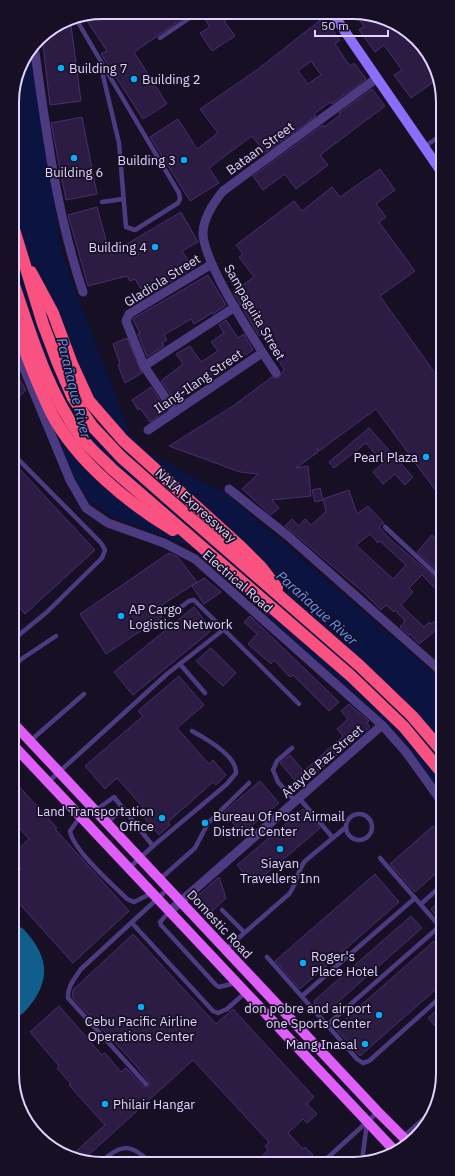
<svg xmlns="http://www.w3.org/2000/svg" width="455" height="1176" font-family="'IBM Plex Sans',sans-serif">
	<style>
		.water { fill: #0b1440 }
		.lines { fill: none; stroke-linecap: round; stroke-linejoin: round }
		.taxiway { stroke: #0f5e8c; stroke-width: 26 }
		.building { fill: #2c1c44; stroke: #482e6f; fill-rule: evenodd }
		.service { stroke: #4c3b81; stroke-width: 4.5 }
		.minor { stroke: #4c3b81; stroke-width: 9 }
		.secondary { stroke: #8d6dfb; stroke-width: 10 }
		.primary { stroke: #df5dfa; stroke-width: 10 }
		.motorway { stroke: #fa5280; stroke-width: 12 }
		.poi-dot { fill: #07adf5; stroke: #170f24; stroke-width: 1.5 }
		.labels { text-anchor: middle; stroke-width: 3.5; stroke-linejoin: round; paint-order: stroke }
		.poi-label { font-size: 13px; fill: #e0d3fe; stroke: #170f24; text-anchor: start }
		.street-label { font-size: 13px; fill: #e0d3fe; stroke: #170f24 }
		.water-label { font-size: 14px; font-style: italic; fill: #6496fa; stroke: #170f24 }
		.rim { fill: none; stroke: #e0d3fe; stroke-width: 2 }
	</style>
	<rect width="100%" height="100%" fill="#170f24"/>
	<!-- water -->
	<polygon class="water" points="31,50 62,254 130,433 147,452 228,495 442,680 442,793 394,730 189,546 111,516 75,492 13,327 12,96 21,62"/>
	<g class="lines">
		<!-- taxiway -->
		<path class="taxiway" d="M15 939C36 962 37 979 15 1003"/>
	</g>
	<!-- building -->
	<g class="building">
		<polygon points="102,12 191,13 134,52 167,104 143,119 101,54 107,51 84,16"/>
		<polygon points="201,13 236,13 224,21 235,36 212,51 200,33 210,27"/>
		<polygon points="355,14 370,14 416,38 439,78 411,98 394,75 402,70 384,45 375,52 359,30 364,26"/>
		<path d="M323 18 340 40 335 44 350 66 354 63 366 79 332 104 330 102 314 114 316 116 265 153 252 136 245 141 209 168 219 183 190 201 150 137 178 119 197 149 218 133 200 109 257 70ZM311 61 321 75 308 84 298 71Z"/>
		<polygon points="71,25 81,101 50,105 42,36 55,27"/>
		<polygon points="372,89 385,106 320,155 328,165 296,189 285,174 263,190 253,176 323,125 324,127 340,115 339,113"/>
		<polygon points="82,117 97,194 66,200 51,123"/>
		<polygon points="380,169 395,190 376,204 386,217 379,222 415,271 380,296 437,376 441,373 441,498 376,409 319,451 317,448 318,452 296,468 308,466 311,496 272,500 279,508 271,515 242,489 258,474 240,472 169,446 233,406 272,377 279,378 284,369 262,335 259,336 233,292 254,277 239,257 243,254 236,245 294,201 302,211 332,187 340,197"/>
		<polygon points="97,207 110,254 181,212 198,242 182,251 193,268 146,297 135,279 130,281 127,276 88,286 68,215"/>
		<polygon points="208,275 226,305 213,314 212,313 194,324 191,319 164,335 167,340 162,343 164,346 147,357 138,334 140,333 133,320 134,318"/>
		<polygon points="226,320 238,338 244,334 253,350 175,401 161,381 183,364 176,354 190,346 201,362 218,351 211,342 224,333 219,325"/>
		<polygon points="127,338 142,373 125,383 118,365 120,364 113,344"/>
		<polygon points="13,369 26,390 13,402"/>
		<polygon points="151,387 167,410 150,422 140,408 138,410 132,400"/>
		<polygon points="369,428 413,477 405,485 395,474 383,484 373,472 383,463 366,443 334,468 329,462"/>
		<polygon points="13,462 95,550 25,614 18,606 14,610"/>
		<polygon points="320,488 323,500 315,502 312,490"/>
		<path d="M349 490 357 514 368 506 384 523 379 527 390 539 441 583V585L437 590 422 575 409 588 413 592 401 605 424 627 429 622 431 624 442 615V638L435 631 419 644 410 634 409 635 400 627 405 621 395 610 394 612 386 605 381 610 363 592 285 526 292 519 299 526 305 519 311 525 326 512 323 499ZM370 534 378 543 380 541 406 565 393 579 356 545Z"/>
		<polygon points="432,535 441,544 441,574 417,552"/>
		<polygon points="169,553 178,557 197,582 156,609 162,617 106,654 80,614"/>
		<polygon points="204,578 221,592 204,604 192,586"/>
		<polygon points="194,607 212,630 133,695 114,672"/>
		<polygon points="250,616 339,702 329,711 293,675 290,677 274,660 271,664 248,644 257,634 244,622"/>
		<polygon points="211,648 236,673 223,686 196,661"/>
		<polygon points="179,676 204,705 177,728 209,764 213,760 226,775 216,785 213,782 168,822 170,825 159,835 145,819 150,815 117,778 105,789 85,766 143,716 138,711"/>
		<polygon points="349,704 369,721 367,723 370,727 300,786 280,763 290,755 304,771 343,736 337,729 348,719 341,711"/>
		<polygon points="14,781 57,828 55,829 129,911 73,963 14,898 14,875 21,869 14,861 14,853 29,839 14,822"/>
		<polygon points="260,781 279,803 242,834 224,812"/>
		<polygon points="303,809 320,828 253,885 237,865"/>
		<polygon points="433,826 442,836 442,868 415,892 390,864"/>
		<polygon points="375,874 399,902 300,989 275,961"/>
		<polygon points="219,877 226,898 208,915 194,899"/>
		<polygon points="442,899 442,923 431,909"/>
		<polygon points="411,916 422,928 323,1015 314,1005 315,1000"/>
		<polygon points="133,934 216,1024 233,1009 314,1097 307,1104 317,1114 307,1123 303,1119 288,1133 303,1149 305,1147 313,1155 307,1161 257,1162 268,1150 265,1146 269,1142 193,1060 82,1161 72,1155 105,1125 69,1085 71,1084 57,1068 59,1066 30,1032 59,1006 102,1055 105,1053 121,1072 126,1068 144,1087 149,1086 149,1082 133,1062 72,997 73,990"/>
		<polygon points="434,941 442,951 443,983 360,1056 335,1028"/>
		<polygon points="443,1005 443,1035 428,1018"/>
	</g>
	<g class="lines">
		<!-- service -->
		<g class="service">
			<path d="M75 17C109 76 144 134 179 193L180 199 178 203 135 230 126 227 119 143 100 63"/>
			<polyline points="160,38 197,13"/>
			<polyline points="424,147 440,136"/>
			<polyline points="102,202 123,199"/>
			<polyline points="13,454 101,543 105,550 102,558 47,612 14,639"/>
			<polyline points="385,527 441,579"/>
			<polyline points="169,616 189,601 194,600 299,704"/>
			<polyline points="180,664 205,693"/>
			<polyline points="14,669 20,660 56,636"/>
			<polyline points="30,741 84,694"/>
			<polyline points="292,748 277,761 273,770 278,782 295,801"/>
			<polyline points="48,782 167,674 223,630"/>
			<polyline points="299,798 333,838"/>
			<path d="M96 810 114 797 153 846 227 784 236 773C237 756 205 738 192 731"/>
			<circle cx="359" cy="827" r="13"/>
			<path d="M80 817 70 831C73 850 112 884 127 899L134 902 152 893"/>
			<polyline points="107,823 123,808"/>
			<polyline points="380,858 442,929"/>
			<polyline points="129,868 153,846"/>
			<polyline points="160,879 195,848 208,823 249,783"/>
			<polyline points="421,904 442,885"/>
			<polyline points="222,910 244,932"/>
			<polyline points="170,911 160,922 161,925 216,985 219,987 236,983"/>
			<polyline points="132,923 213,1011 218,1013 227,1009 246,992"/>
			<path d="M226 949 289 894C297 884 297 871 305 861L346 827"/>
			<polyline points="267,957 357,1059 363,1063 369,1061 443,995"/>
			<polyline points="302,996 415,898"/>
			<polyline points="328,1024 440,926"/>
			<path d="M146 1084 68 998C67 987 75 978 81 969L169 888"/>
			<polyline points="403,1137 428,1115"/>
			<polyline points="324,1161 378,1112"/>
			<polyline points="362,1161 367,1123"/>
			<path d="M101 1162C119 1145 131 1142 149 1162"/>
		</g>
		<!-- minor -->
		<g class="minor">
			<path d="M34 46C46 129 56 212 83 292"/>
			<polyline points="13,342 70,480 86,508 108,523 164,543 195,559 382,725 406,752 442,802"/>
			<polyline points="144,366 235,307"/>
			<path d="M276 373C258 346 202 262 203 232 204 217 214 202 223 191L377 78"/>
			<polyline points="175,412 144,366 126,321 129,314 212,264"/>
			<polyline points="148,430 262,353"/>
			<polyline points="229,489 288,536 442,672"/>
			<polyline points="170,911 382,725"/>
		</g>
		<!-- secondary -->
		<polyline class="secondary" points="333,14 440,170"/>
		<!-- primary -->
		<g class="primary">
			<polyline points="14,724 378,1112 407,1141"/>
			<polyline points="14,746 394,1150"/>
		</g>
		<!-- motorway -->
		<g class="motorway">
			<polyline points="13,226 43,324 57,361 73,398 92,426 121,457 165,496 360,666 412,716 442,751"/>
			<polyline points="31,272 53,313 72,364 89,401 123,440 241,547 261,567 277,588"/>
			<path d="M13 282C31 335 47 390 80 436 89 448 101 458 112 469L351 676 404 727 442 773"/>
			<path d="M13 320C26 352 37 385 53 416 77 461 129 504 173 530"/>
		</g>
	</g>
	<!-- markers -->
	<g class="poi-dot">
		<circle cx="61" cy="68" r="4"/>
		<circle cx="134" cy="79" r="4"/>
		<circle cx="74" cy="158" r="4"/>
		<circle cx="184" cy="160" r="4"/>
		<circle cx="155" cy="247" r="4"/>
		<circle cx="426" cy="457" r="4"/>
		<circle cx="121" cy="616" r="4"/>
		<circle cx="162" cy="818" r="4"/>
		<circle cx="205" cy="823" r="4"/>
		<circle cx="280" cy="849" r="4"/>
		<circle cx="303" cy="963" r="4"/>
		<circle cx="141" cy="1007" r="4"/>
		<circle cx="379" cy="1015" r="4"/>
		<circle cx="365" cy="1044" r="4"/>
		<circle cx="105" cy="1104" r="4"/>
	</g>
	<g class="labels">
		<!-- poi labels -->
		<g class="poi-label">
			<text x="69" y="73">Building 7</text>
			<text x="142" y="84">Building 2</text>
			<text x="176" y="165" text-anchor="end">Building 3</text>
			<text x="74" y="177" text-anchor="middle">Building 6</text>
			<text x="147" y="252" text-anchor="end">Building 4</text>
			<text x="418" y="462" text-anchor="end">Pearl Plaza</text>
			<text x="129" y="614">AP Cargo<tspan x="129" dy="15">Logistics Network</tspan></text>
			<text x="154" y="816" text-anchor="end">Land Transportation<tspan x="154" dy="15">Office</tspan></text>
			<text x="213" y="821">Bureau Of Post Airmail<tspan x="213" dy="15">District Center</tspan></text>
			<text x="280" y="868" text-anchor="middle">Siayan<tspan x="280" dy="15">Travellers Inn</tspan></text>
			<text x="311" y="961">Roger's<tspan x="311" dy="15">Place Hotel</tspan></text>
			<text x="371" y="1013" text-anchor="end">don pobre and airport<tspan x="371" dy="15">one Sports Center</tspan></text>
			<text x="141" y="1026" text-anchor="middle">Cebu Pacific Airline<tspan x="141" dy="15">Operations Center</tspan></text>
			<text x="357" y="1049" text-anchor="end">Mang Inasal</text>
			<text x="113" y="1109">Philair Hangar</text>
		</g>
		<!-- street labels -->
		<g class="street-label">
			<text transform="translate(260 148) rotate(-36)" y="5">Bataan Street</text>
			<text transform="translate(162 280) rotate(-32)" y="5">Gladiola Street</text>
			<text transform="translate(255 312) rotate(60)" y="5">Sampaguita Street</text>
			<text transform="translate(198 381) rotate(-34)" y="5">Ilang-Ilang Street</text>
			<text transform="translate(196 505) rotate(42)" y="5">NAIA Expressway</text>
			<text transform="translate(238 581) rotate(41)" y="5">Electrical Road</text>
			<text transform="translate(322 761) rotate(-41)" y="5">Atayde Paz Street</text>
			<text transform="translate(220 924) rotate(47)" y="5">Domestic Road</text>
		</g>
		<!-- water labels -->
		<g class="water-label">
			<text transform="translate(74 388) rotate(76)" y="5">Parañaque River</text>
			<text transform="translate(317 608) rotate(42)" y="5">Parañaque River</text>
		</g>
	</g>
	<!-- crop -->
	<path d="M0 0H455V1176H0ZM102 19H353A83 83 0 0 1 436 102V1074A83 83 0 0 1 353 1157H102A83 83 0 0 1 19 1074V102A83 83 0 0 1 102 19Z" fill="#170f24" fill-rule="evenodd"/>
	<path class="rim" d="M102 19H353A83 83 0 0 1 436 102V1074A83 83 0 0 1 353 1157H102A83 83 0 0 1 19 1074V102A83 83 0 0 1 102 19Z"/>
	<!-- scale -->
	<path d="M315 30v6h73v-6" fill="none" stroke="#e0d3fe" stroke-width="2"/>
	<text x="321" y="30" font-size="12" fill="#e0d3fe" stroke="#170f24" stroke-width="3" paint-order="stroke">50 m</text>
</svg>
